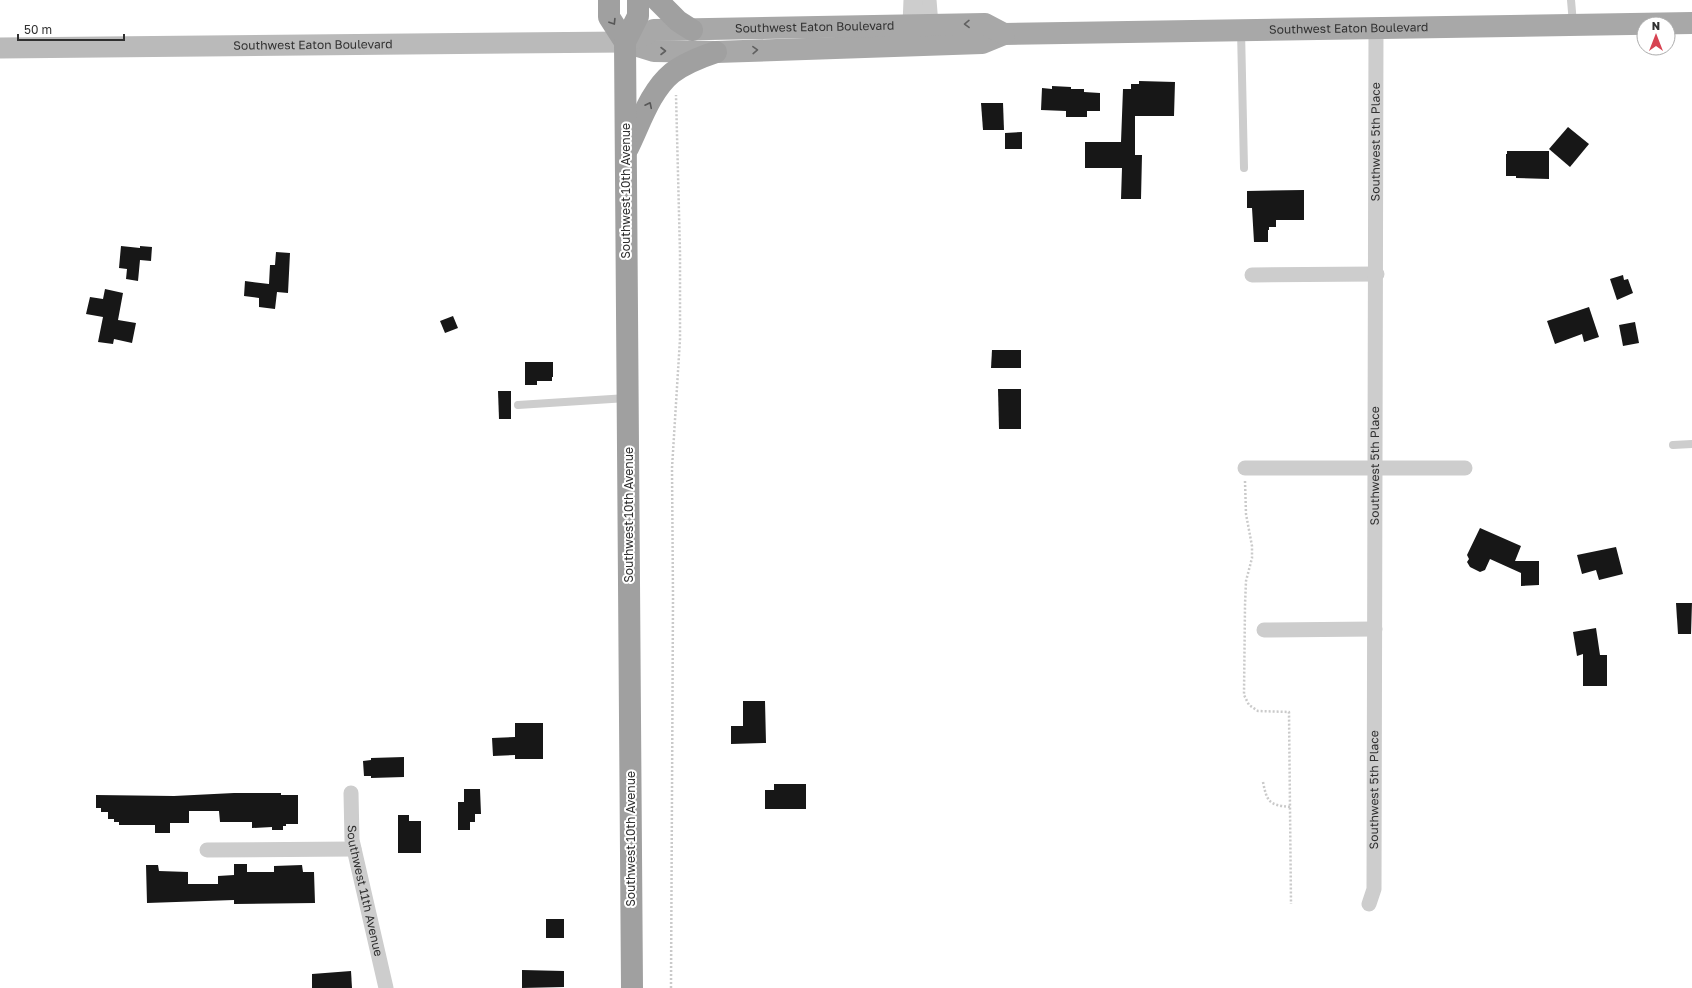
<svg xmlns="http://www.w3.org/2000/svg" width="1692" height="988" font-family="'Golos Text',sans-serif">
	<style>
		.building { fill: #171717 }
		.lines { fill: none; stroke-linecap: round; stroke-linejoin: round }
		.path { stroke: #cacaca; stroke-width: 2.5; stroke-dasharray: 2 2; stroke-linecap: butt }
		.service { stroke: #cdcdcd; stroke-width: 8 }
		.minor { stroke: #cdcdcd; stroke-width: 15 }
		.tertiary { stroke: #cdcdcd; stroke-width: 19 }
		.secondary { stroke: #bababa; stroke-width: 21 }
		.primary { stroke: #a8a8a8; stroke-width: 22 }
		.trunk { stroke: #a0a0a0; stroke-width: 22 }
		.oneway { stroke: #575757 }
		.oneway2 { stroke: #606060 }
		.labels { text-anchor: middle; stroke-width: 4; stroke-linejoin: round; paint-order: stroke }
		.street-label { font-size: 12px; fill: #303030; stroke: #fff }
	</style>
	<rect width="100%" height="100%" fill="#fff"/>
	<!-- building -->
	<g class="building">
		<polygon points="1139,81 1175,82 1174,116 1135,116 1135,155 1142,155 1141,199 1121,199 1122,168 1085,168 1085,142 1121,142 1123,89 1131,89 1131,84 1139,84"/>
		<polygon points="1052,86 1071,87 1071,89 1084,89 1084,92 1100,93 1100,111 1087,111 1087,117 1066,117 1066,111 1041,110 1042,88 1052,89"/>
		<polygon points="981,103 1003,103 1004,130 983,130"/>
		<polygon points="1568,127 1589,144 1570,167 1549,149"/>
		<polygon points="1022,132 1022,149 1005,149 1005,133"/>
		<polygon points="1507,151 1549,151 1549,179 1516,178 1516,176 1506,176 1506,154 1507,154"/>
		<polygon points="1304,190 1304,220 1276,220 1276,227 1269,227 1269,230 1268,230 1268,242 1254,242 1252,208 1247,208 1247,191"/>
		<polygon points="121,246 140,248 140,246 152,247 151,261 140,260 138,281 126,279 127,269 119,268"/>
		<polygon points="276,252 290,253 288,293 277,292 275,309 259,307 259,298 244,296 245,281 269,284 270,265 275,265"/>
		<polygon points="1623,275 1624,280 1628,279 1633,293 1617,300 1610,279"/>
		<polygon points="105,289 123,293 118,320 136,323 132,343 114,339 113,344 98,342 103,317 86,314 90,297 103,299"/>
		<polygon points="1589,307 1599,337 1584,342 1582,334 1555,344 1547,321"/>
		<polygon points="453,316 458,328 445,333 440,321"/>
		<polygon points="1635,322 1639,343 1623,346 1619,325"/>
		<polygon points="992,350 1021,350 1021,368 991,368"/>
		<polygon points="525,362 553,362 553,377 552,377 552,381 537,381 537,385 525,385"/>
		<polygon points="998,389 1021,389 1021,429 999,429"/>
		<polygon points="498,391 511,391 511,419 499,419"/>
		<polygon points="1480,528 1521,546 1515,561 1539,561 1539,585 1521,586 1521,573 1490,559 1485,570 1480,572 1470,567 1467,562 1469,559 1467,555"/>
		<polygon points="1616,547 1623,574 1599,580 1596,570 1582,574 1577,555"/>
		<polygon points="1676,603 1692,603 1691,634 1678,634"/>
		<polygon points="1596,628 1600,655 1607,655 1607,686 1583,686 1583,654 1577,656 1573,632"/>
		<polygon points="743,701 765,701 766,743 731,744 731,726 743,726"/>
		<polygon points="515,723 543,723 543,759 515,759 515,755 493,756 492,738 515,737"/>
		<polygon points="404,757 404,777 371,778 371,776 364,776 363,761 371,760 371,758"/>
		<polygon points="774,784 806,784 806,809 765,809 765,790 774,790"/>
		<polygon points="464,789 480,789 481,814 475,814 475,822 470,822 470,830 458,830 458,802 464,802"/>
		<polygon points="234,793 281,793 281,795 298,795 298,824 286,824 286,826 283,826 283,830 272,830 272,827 252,828 252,822 220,822 219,811 189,811 189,823 170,823 170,833 155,833 155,825 119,825 119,822 114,822 114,819 108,819 108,812 101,812 101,808 96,808 96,795 174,796"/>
		<polygon points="398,815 409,815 409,821 421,821 421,853 398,853"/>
		<polygon points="234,864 247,864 247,872 274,872 274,866 302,865 303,872 314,872 315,903 234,904 234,900 147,903 146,865 158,865 159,871 188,872 188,884 218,884 218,876 234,875"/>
		<rect x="546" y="919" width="18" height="19"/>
		<polygon points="522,970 564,971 564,987 522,988"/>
		<polygon points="351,971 352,988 312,988 312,974"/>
	</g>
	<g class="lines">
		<!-- path -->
		<g class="path">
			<polyline points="1245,481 1246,514 1252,546 1252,558 1246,581 1245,605 1244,695 1249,705 1258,711 1289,712 1291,904"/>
			<path d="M1263 782C1267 802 1269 805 1290 807"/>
			<polyline points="671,988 673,598 672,468 680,339 680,253 676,95"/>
		</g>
		<!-- service -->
		<g class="service">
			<polyline points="1571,0 1573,24"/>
			<polyline points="1241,30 1244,168"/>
			<polyline points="518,405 627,398"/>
			<polyline points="1673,445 1692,444"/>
		</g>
		<!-- minor -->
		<g class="minor">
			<polyline points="1252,275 1377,274"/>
			<polyline points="1245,468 1465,468"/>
			<polyline points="1264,630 1375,629"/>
			<path id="s1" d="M351 793 352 840 386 988"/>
			<polyline points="207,850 354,849"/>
			<path id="s2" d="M1369 904 1374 889 1376 27"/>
		</g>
		<!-- tertiary -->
		<g class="tertiary">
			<polyline points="927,0 929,25"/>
			<polyline points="912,25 913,0"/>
		</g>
		<!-- secondary -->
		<path class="secondary" id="s3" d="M0 48 625 42"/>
		<!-- primary -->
		<g class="primary">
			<path id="s4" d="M625 42 654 51 716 52 982 43 1004 34 1692 23"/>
			<path id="s5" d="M625 42 654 30 985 24 1004 34"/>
		</g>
		<!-- trunk -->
		<g class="trunk">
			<polyline points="609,0 609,17 625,42"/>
			<polyline points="657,0 678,21 692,30"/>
			<path d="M628 148C640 124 650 91 672 73 685 63 701 57 716 52"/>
			<polyline points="632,988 625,42 638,16 638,0"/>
		</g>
	</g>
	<!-- one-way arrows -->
	<defs><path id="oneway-chevron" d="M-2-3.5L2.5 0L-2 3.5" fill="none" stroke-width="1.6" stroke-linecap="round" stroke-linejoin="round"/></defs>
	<g class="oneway">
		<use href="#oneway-chevron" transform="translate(613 22) rotate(58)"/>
		<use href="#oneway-chevron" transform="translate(649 105) rotate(-64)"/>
	</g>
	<g class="oneway2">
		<use href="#oneway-chevron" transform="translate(967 24) rotate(179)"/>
		<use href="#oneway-chevron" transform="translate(755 50) rotate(-2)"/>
		<use href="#oneway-chevron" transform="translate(663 51)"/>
	</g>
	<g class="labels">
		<!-- street labels -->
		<g class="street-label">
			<text dy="4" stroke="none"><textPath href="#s5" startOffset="192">Southwest Eaton Boulevard</textPath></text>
			<text dy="4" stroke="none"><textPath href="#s4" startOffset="727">Southwest Eaton Boulevard</textPath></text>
			<text dy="4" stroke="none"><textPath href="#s3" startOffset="313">Southwest Eaton Boulevard</textPath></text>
			<text dy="4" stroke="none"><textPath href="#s2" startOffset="763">Southwest 5th Place</textPath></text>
			<text transform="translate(626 191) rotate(-90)" y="4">Southwest 10th Avenue</text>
			<text dy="4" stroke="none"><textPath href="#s2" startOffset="439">Southwest 5th Place</textPath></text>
			<text transform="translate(629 515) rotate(-90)" y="4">Southwest 10th Avenue</text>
			<text dy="4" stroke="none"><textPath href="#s2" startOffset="115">Southwest 5th Place</textPath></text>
			<text transform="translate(631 839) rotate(-90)" y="4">Southwest 10th Avenue</text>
			<text dy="4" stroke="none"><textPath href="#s1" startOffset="99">Southwest 11th Avenue</textPath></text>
		</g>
	</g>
	<!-- north arrow -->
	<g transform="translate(1656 36)"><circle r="19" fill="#ffffff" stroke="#acacac"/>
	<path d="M0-3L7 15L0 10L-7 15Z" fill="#d74352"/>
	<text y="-6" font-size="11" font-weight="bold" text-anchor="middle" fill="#303030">N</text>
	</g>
	<!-- scale -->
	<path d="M18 34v6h106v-6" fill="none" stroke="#303030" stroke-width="2"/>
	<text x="24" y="34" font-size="12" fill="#303030" stroke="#ffffff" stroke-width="3" paint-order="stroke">50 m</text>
</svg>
